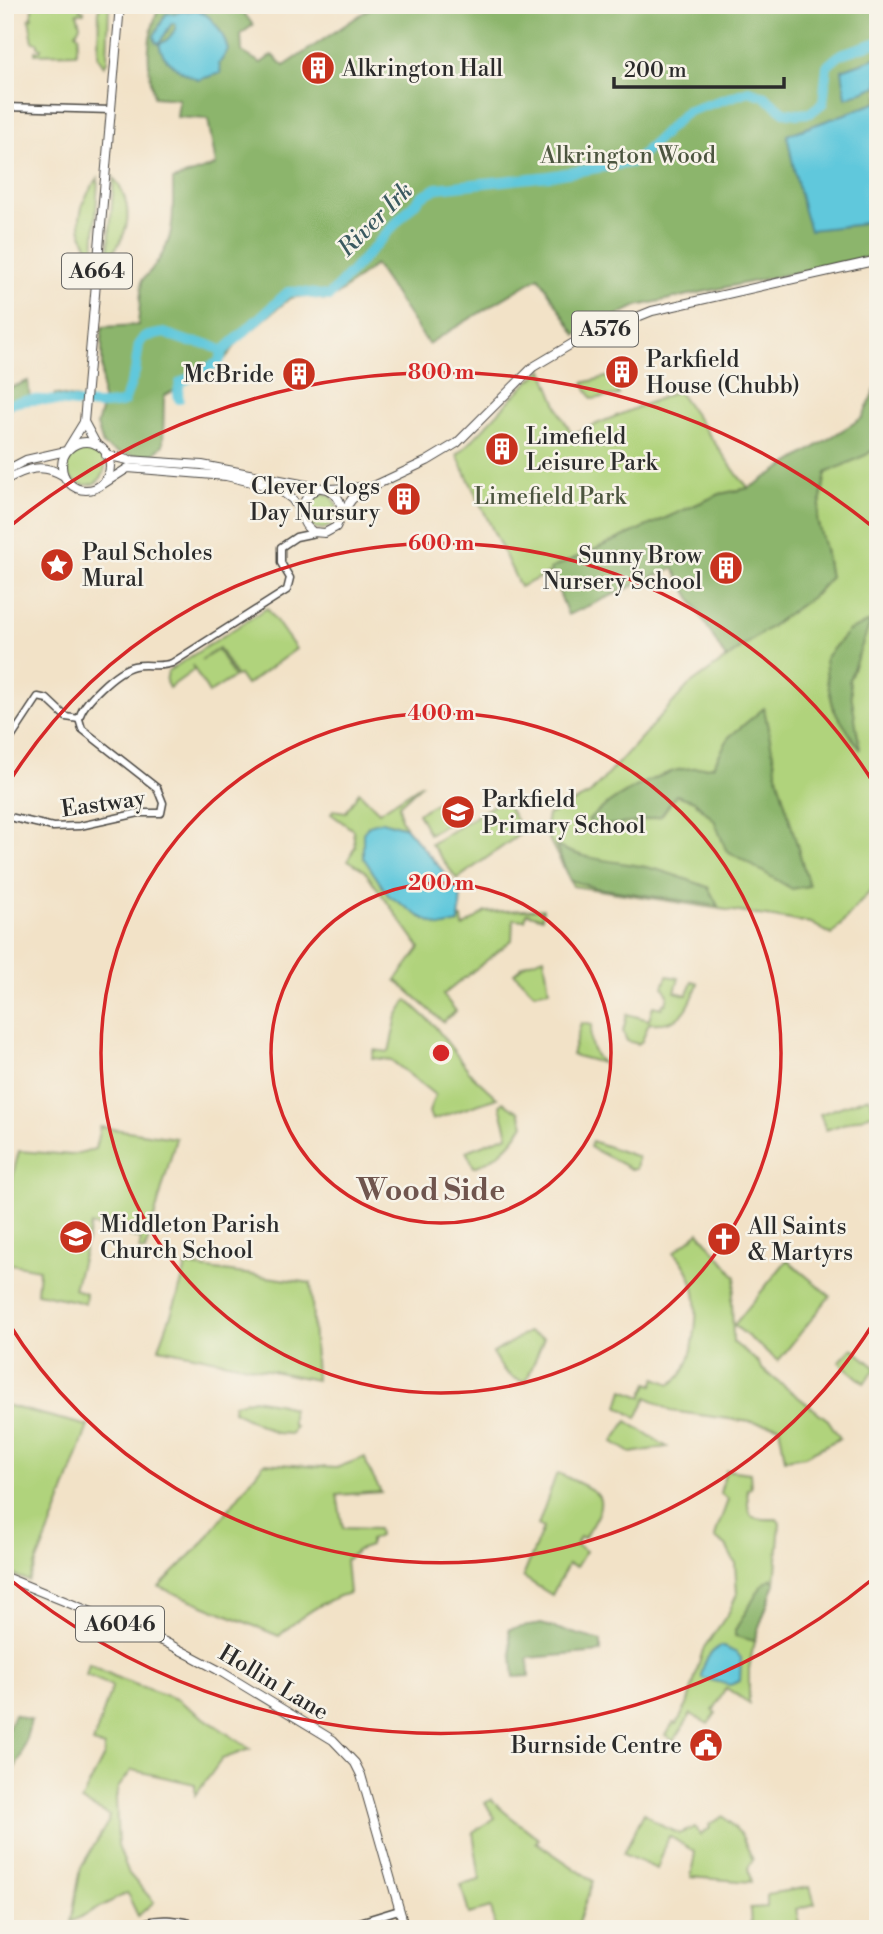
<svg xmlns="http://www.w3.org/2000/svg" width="883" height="1934" font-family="'Libre Bodoni',serif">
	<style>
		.green { fill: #b0d37c; stroke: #6e7f54; stroke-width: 2 }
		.forest { fill: #8cb56c; stroke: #5c704c; stroke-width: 2 }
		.water { fill: #60c8dc; stroke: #467a84; stroke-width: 2 }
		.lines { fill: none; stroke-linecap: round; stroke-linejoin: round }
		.river { stroke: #60c8dc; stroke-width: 10 }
		.tertiary-casing { stroke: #494642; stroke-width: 9 }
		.primary-casing { stroke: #494642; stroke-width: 10 }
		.tertiary { stroke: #fff; stroke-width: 6 }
		.primary { stroke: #fff; stroke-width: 8 }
		.ring { fill: none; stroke: #d62828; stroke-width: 3.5 }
		.labels { text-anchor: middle; stroke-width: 5; stroke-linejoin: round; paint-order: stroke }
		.shield { fill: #f7f3e8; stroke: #686764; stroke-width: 2 }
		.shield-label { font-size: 21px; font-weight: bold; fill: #2b2b2b }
		.poi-label { font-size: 23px; fill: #2b2b2b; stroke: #f7f3e8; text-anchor: start }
		.park-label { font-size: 23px; fill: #4c553f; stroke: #f7f3e8 }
		.street-label { font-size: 23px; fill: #2b2b2b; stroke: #f7f3e8 }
		.water-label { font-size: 24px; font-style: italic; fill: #3b5a60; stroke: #f7f3e8 }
		.district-label { font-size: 30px; font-weight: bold; fill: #6f554e; stroke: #f7f3e8 }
		.centre { fill: #d62828; stroke: #f7f3e8; stroke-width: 3.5 }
		.ring-label { font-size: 21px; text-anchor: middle; font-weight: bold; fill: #d62828; stroke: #f7f3e8; stroke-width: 5; stroke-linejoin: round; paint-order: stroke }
	</style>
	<rect width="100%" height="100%" fill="#f7f3e8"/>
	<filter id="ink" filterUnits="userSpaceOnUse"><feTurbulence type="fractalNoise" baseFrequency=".0143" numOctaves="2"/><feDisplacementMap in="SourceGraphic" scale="14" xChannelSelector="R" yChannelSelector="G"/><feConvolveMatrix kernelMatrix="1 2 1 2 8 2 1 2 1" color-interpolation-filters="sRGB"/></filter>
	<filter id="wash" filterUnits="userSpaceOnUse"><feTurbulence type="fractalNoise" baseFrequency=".00686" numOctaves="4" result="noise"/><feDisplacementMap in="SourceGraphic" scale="28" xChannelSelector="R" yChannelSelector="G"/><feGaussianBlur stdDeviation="1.57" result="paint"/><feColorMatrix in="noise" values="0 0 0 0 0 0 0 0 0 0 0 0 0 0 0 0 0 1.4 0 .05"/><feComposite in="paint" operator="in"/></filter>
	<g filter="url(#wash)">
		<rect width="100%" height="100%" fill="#f2e2c7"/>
		<!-- green -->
		<g class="green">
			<polygon points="32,5 80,5 80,10 84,10 84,13 77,13 80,25 76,33 79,36 76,53 35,54 35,51 40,51 41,48 38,47 38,43 33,42 29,19 32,18"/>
			<polygon points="99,5 109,5 107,62 104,66 98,57"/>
			<path d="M98 178 94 254C71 230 79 202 98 178Z"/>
			<path d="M114 178C135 207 131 233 108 258Z"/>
			<path d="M543 370 561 415 572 434 678 391 739 477 749 488 720 494 551 569 552 572 520 587 457 455C487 428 511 394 543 370Z"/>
			<polygon points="614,375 619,395 592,399 583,383"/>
			<polygon points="878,446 878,909 871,890 832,935 811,923 573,886 545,831 548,815 590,794 688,686 816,594 830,578 825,549 817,520 826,472 866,455"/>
			<circle cx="86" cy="466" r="19"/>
			<polygon points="319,492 331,496 337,506 334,523 324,529 314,528 306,519 308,504"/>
			<polygon points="267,608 296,649 246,685 239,675 236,676 219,648 201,660 218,650 234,677 209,693 192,665 194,670 169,688 166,682 168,671"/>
			<polygon points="422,784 399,805 401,819 406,828 396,825 458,923 460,918 462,918 463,927 485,912 543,909 542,918 527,913 525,920 513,919 512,940 443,995 456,1011 443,1022 396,980 420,948 364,870 348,860 355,847 353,830 331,814 333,810 346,812 359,792 379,812"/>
			<polygon points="504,799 523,832 457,879 431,844"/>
			<polygon points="439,801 451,822 429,834 418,813"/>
			<polygon points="544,957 549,990 534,993 514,973 525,964"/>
			<path d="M667 976 679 978 675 992 687 995 692 981 698 983C689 1011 680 1026 649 1023L642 1041 638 1044 627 1041 623 1032 627 1014 649 1020 653 1006 662 1008 663 1004H666L668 995 663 987Z"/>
			<polygon points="407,1000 433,1024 473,1076 497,1098 432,1120 429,1112 435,1095 391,1060 372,1058 374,1050 389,1052 397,1016"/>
			<path d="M581 1023 592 1025C588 1041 591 1051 602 1063L572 1055Z"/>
			<polygon points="869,1097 875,1113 826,1130 820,1114"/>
			<path d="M503 1102 519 1112 524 1124C512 1145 497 1159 474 1167L466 1151 508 1135 500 1106Z"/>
			<path d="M100 1127 176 1138 145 1251 139 1250 141 1239 91 1225 74 1289 86 1293 85 1303 37 1293 39 1269 5 1263C5 1223 8 1190 19 1151L71 1155 95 1149Z"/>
			<polygon points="592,1141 638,1157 636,1169 631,1169 590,1147"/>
			<path d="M699 1232 736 1277 732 1300 733 1342 758 1362 762 1369 828 1420 840 1438 805 1456 785 1459 779 1426 671 1411 647 1397 637 1418 618 1406 623 1390 642 1397 648 1383 653 1385 656 1378 670 1384C683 1378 689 1362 692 1349 699 1314 701 1279 674 1252Z"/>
			<polygon points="787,1260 830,1296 778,1361 734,1325"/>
			<polygon points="186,1266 311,1283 316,1380 159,1348 178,1295"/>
			<path d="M528 1332 544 1338 526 1382C510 1379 499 1367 493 1353Z"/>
			<polygon points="852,1348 876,1368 864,1383 839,1362"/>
			<polygon points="254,1399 281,1404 292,1409 292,1425 295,1426 291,1434 276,1433 233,1411 234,1404"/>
			<polygon points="5,1405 88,1426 55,1517 29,1581 5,1572"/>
			<polygon points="627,1421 667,1447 631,1453 613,1442"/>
			<path d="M365 1457 368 1468 381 1492 337 1495 343 1528 378 1529 379 1536 370 1540V1546L358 1550 346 1560 349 1593C324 1600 298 1618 279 1636L159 1587 202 1544 264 1463 336 1468Z"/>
			<path d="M726 1470 750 1473 751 1488 747 1489C749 1517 746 1520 777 1519L780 1523 775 1583 754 1641 749 1669V1703L726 1688 713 1711 716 1713 708 1724 691 1714 674 1741 665 1735 674 1723 677 1724 687 1705 703 1650 729 1612 737 1594 735 1563 726 1546 715 1538C716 1528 725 1511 728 1499L720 1493Z"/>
			<path d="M560 1474C604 1495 612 1494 584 1538L580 1537 576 1545 586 1551 576 1567 568 1564 552 1595 523 1577 543 1528 538 1525 556 1475Z"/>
			<polygon points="89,1664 120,1679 176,1699 250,1749 222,1759 195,1796 195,1784 132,1770 118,1788 116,1798 118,1846 129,1874 154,1902 138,1916 127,1893 71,1922 81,1867 108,1822 109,1815 81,1801 104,1756 104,1747 93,1743 112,1686 86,1675"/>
			<path d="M492 1799C497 1809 528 1829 539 1839L536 1842 593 1881 576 1929H496L491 1908 469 1914 461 1885 480 1880 473 1832 495 1818 485 1803Z"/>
			<polygon points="644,1813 664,1827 680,1834 695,1827 700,1835 710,1828 709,1825 723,1816 741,1834 753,1860 748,1868 751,1882 691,1877 695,1852 669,1836 657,1869 623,1854"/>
			<polygon points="810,1887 815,1904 796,1909 800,1929 751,1929 750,1908 767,1907 767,1894"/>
		</g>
		<!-- forest -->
		<g class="forest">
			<path d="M160 5H253L244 13 253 25 241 34 242 52 261 63 272 55 284 66 375 5H878V255L637 306 576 335 539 277 428 344 375 265 337 295 325 300 304 296 290 298 240 340 220 365 164 396 163 445 154 454C135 457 120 456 103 445L97 425 102 407V327L138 325 142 280C176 246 173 225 173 180L216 165 208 119 177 117 179 99 154 97C146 62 146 38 160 5Z"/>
			<polygon points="28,381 30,398 53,398 55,394 78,399 77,403 40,401 5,408 5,390"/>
			<polygon points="878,384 878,446 866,455 826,473 817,520 825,549 830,578 813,596 726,659 673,568 568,615 550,569 720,494 749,488 862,418"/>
			<polygon points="871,621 849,680 860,750 834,710 827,681 825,658 848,631"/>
			<path d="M764 708 778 779 809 886 792 889 726 850 714 820 694 801 676 795 661 816 632 823 596 826 588 820C612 798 644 781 674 771 686 767 700 768 713 766L729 737Z"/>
			<path d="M556 846C586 860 614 861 646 867 666 871 688 880 708 887L718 906 596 888 570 880Z"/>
			<polygon points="772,1578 775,1583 754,1641 735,1636 735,1630 762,1585"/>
			<polygon points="541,1624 601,1641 601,1652 528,1658 529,1676 514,1677 509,1629"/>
			<polygon points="14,1714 31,1720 21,1757 5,1784 5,1737"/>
		</g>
		<!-- water -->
		<g class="water">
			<path d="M197 10C212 15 224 34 228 50L219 64 221 73 198 80C182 72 162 62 159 44 168 41 176 32 176 24L172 23 160 42 156 43 154 36 166 14Z"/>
			<polygon points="878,57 878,86 846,98 842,70"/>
			<path d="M878 102V217L856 225 810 230C799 199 794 167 787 135Z"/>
			<polygon points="382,821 406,828 461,892 459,923 440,927 419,916 388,895 363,857 363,833 369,825"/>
			<path d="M721 1646 737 1653 741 1658 740 1681 730 1685 702 1678C701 1665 709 1652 721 1646Z"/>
		</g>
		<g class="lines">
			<!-- river -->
			<g class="river">
				<path d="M179 399 178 393 180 383 219 362 223 351 288 292C303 290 314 295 329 296L410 208 422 196 437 188 549 176 634 162 686 112 749 91 764 96 784 112 797 114 810 113 823 103 827 66 841 54 878 42"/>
				<path d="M5 406C44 389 86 413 124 402L135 372 139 344 144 337 164 333 190 342 207 344 223 351"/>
			</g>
		</g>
	</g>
	<g filter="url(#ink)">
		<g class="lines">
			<!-- tertiary casing -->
			<g class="tertiary-casing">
				<g id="tertiary">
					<polyline points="5,107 111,110"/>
					<path d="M79 719C82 702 117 670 134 666 147 663 159 668 172 663L287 590 290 578 281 563V547L296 537 315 533"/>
					<polyline points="5,747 38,697 47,699 66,717 79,719"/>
					<polyline points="5,816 53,827 80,826 139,813 161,813 163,803 157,788 82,729 79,719"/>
					<path d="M130 1929C158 1912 186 1922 215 1929"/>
					<polyline points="337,1929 399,1910"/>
				</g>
			</g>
			<!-- primary casing -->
			<g class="primary-casing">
				<g id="primary">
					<polyline points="84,422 96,444"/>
					<circle cx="86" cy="466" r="24"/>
					<polyline points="68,448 84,422 120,5"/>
					<path d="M106 455 128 460 202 465 327 489C344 498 344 511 336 527L325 533 313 532C295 520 301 497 318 488"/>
					<polyline points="5,471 26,460 66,451"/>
					<path d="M5 480C26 469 42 462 64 476"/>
					<polyline points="103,484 128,468 226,476 277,488 292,499 301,512"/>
					<polyline points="330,489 366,487"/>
					<polyline points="342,513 352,499 363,491 427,461 457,443 533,367 575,342 652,311 878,260"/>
					<polyline points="5,1577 165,1642 218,1670 333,1740 355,1763 361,1775 405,1929"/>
				</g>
			</g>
			<!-- tertiary -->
			<use href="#tertiary" class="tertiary"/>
			<!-- primary -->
			<use href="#primary" class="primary"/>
		</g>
	</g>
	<!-- distance rings -->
	<g class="ring">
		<circle cx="441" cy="1053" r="170"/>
		<circle cx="441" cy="1053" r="340"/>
		<path d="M876 1319A510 510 0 0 1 6 1319M6 787A510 510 0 0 1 876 787"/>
		<path d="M874 1578A681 681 0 0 1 8 1578M8 528A681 681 0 0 1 874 528"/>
	</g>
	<!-- icons -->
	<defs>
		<g id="building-disc" transform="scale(1.75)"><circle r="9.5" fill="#c8321e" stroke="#f7f3e8"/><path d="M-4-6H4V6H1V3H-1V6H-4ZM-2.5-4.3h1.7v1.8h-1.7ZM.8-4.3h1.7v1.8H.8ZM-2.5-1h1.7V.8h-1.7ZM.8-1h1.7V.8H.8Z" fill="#fff"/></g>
		<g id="sight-disc" transform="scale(1.75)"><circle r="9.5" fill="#c8321e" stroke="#f7f3e8"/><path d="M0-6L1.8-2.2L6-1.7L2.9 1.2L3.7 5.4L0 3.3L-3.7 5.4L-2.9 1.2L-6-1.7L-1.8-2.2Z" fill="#fff"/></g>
		<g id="school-disc" transform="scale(1.75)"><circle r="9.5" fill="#c8321e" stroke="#f7f3e8"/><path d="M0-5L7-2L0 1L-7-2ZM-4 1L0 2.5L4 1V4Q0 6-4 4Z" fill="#fff"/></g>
		<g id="church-disc" transform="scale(1.75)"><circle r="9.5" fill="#c8321e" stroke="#f7f3e8"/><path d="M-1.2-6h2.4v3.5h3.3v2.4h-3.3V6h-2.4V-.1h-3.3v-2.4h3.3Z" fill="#fff"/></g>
		<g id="civic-disc" transform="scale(1.75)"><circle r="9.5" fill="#c8321e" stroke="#f7f3e8"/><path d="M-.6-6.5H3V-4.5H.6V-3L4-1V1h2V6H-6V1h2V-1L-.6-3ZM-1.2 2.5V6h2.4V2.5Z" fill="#fff"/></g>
	</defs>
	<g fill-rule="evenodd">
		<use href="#building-disc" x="318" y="68"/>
		<use href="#building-disc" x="622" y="372"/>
		<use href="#building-disc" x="299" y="374"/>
		<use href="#building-disc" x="502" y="449"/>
		<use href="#building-disc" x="404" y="499"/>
		<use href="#sight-disc" x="57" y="565"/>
		<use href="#building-disc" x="726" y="568"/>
		<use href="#school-disc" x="458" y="812"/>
		<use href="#school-disc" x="76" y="1237"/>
		<use href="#church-disc" x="724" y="1239"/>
		<use href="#civic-disc" x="706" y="1745"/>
	</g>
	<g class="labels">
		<!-- shield labels -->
		<g class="shield">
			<rect x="62" y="253.5" width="70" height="35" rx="5"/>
			<rect x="572" y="311.5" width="66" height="35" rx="5"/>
			<rect x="76" y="1606.5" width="88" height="35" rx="5"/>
		</g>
		<g class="shield-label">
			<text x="97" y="278">A664</text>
			<text x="605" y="336">A576</text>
			<text x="120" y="1631">A6046</text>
		</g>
		<!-- poi labels -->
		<g class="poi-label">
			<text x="342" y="76">Alkrington Hall</text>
			<text x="646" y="367">Parkfield<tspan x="646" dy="26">House (Chubb)</tspan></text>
			<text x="274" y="382" text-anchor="end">McBride</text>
			<text x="526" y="444">Limefield<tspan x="526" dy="26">Leisure Park</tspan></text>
			<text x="380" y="494" text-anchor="end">Clever Clogs<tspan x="380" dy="26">Day Nursury</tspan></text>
			<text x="82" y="560">Paul Scholes<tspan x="82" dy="26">Mural</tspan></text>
			<text x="702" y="563" text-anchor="end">Sunny Brow<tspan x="702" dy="26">Nursery School</tspan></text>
			<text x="482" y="807">Parkfield<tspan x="482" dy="26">Primary School</tspan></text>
			<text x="100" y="1232">Middleton Parish<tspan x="100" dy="26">Church School</tspan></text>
			<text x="748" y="1234">All Saints<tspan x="748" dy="26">&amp; Martyrs</tspan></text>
			<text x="682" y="1753" text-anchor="end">Burnside Centre</text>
		</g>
		<!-- park labels -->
		<g class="park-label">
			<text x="628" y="163">Alkrington Wood</text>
			<text x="550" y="504">Limefield Park</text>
		</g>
		<!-- street labels -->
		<g class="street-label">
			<text transform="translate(103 803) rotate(-8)" y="8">Eastway</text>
			<text transform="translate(274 1682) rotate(31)" y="8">Hollin Lane</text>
		</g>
		<!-- water labels -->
		<g class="water-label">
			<text transform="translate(375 219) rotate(-45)" y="8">River Irk</text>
		</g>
		<!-- district labels -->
		<g class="district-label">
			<text x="431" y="1200">Wood Side</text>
		</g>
	</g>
	<circle cx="441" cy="1053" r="10" class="centre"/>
	<g class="ring-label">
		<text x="441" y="379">800 m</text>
		<text x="441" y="550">600 m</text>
		<text x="441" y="720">400 m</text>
		<text x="441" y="890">200 m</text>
	</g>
	<!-- margin -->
	<rect width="883" height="1934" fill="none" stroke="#f7f3e8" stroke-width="28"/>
	<!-- scale -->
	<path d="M614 77v10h170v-10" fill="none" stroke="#2b2b2b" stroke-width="3.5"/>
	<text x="624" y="77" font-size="21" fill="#2b2b2b" stroke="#f7f3e8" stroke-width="5" paint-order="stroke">200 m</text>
</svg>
